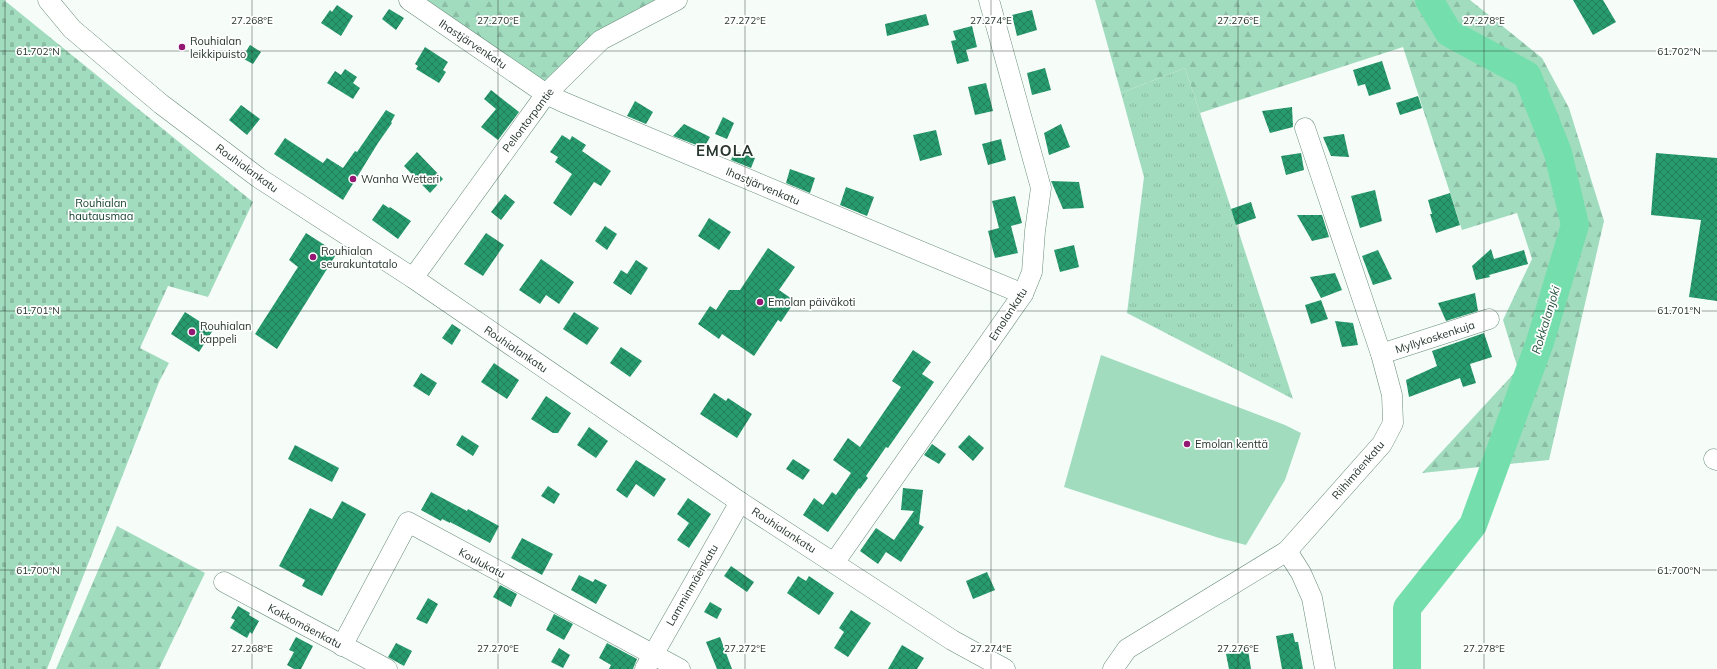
<svg xmlns="http://www.w3.org/2000/svg" width="1717" height="669" font-family="Mulish,sans-serif">
	<style>
		.grass { fill: url(#grass-tufts) }
		.forest { fill: url(#forest-firs) }
		.cemetery { fill: url(#cemetery-stones) }
		.pitch { fill: #a1dcbe }
		.lines { fill: none; stroke-linecap: round; stroke-linejoin: round }
		.river { stroke: #74dfad; stroke-width: 28 }
		.building { fill: url(#building-cross-hatch) }
		.minor-casing { stroke: #678b78; stroke-width: 21 }
		.minor { stroke: #fff; stroke-width: 20 }
		.ticks { fill: none; stroke: #27362e; stroke-width: 1; stroke-opacity: 0.45 }
		.poi-dot { fill: #931773; stroke: #fff; stroke-width: 1.5 }
		.labels { text-anchor: middle; stroke-width: 3.5; stroke-linejoin: round; paint-order: stroke }
		.poi-label { font-size: 11px; fill: #27362e; stroke: #fff; text-anchor: start }
		.street-label { font-size: 11px; fill: #27362e; stroke: #fff }
		.park-label { font-size: 11px; fill: #103e2b; stroke: #fff }
		.water-label { font-size: 12px; font-style: italic; fill: #23503b; stroke: #fff }
		.district-label { font-size: 15px; font-weight: bold; letter-spacing: 1px; fill: #27362e; stroke: #fff }
		.ticks-label { font-size: 10px; text-anchor: middle; fill: #27362e; stroke: #fff; stroke-width: 3.5; stroke-linejoin: round; paint-order: stroke }
	</style>
	<defs>
		<pattern id="grass-tufts" width="24" height="20" patternUnits="userSpaceOnUse"><rect width="24" height="20" fill="#a1dcbe"/><path d="M3 7l-1-3M5 7V3M7 7l1-3M15 17l-1-3M17 17v-4M19 17l1-3" fill="none" stroke="#8bbda4"/></pattern>
		<pattern id="forest-firs" width="22" height="20" patternUnits="userSpaceOnUse"><rect width="22" height="20" fill="#a1dcbe"/><path d="M5 1l3.5 6h-7zM16 11l3.5 6h-7z" fill="#8bbda4"/></pattern>
		<pattern id="cemetery-stones" width="16" height="16" patternUnits="userSpaceOnUse"><rect width="16" height="16" fill="#a1dcbe"/><path d="M2 7V4a2 2 0 0 1 4 0v3zM10 15v-3a2 2 0 0 1 4 0v3z" fill="#8bbda4"/></pattern>
		<pattern id="building-cross-hatch" width="8" height="8" patternUnits="userSpaceOnUse"><rect width="8" height="8" fill="#279b6d"/><path d="M0 0l8 8M0 8l8-8" fill="none" stroke="#227f5a"/></pattern>
	</defs>
	<rect width="100%" height="100%" fill="#f6fdf9"/>
	<!-- grass -->
	<polygon class="grass" points="1185,68 1200,113 1293,399 1127,313 1144,177 1121,93"/>
	<!-- forest -->
	<g class="forest">
		<polygon points="409,0 677,0 601,40 546,94"/>
		<polygon points="1095,0 1470,0 1542,58 1569,108 1604,221 1549,460 1422,473 1518,369 1503,320 1532,259 1517,213 1462,230 1403,47 1200,113 1185,68 1121,93"/>
		<polygon points="117,526 205,573 159,669 56,669"/>
	</g>
	<!-- cemetery -->
	<polygon class="cemetery" points="0,0 4,0 253,202 208,297 168,286 140,348 169,363 159,382 47,669 0,669"/>
	<!-- pitch -->
	<polygon class="pitch" points="1101,355 1285,425 1301,433 1285,480 1246,545 1219,538 1064,487"/>
	<g class="lines">
		<!-- river -->
		<polyline class="river" points="1407,669 1407,608 1473,525 1540,342 1575,225 1558,153 1527,75 1449,33 1429,0"/>
	</g>
	<!-- building -->
	<g class="building">
		<polygon points="1573,0 1603,0 1616,22 1593,35"/>
		<polygon points="337,5 353,16 341,36 321,23 330,10 332,12"/>
		<polygon points="389,9 404,18 396,30 382,19"/>
		<polygon points="1032,10 1037,30 1017,36 1012,15"/>
		<polygon points="926,14 929,25 887,36 885,24"/>
		<polygon points="972,26 977,47 966,50 969,61 957,64 951,41 956,40 953,31"/>
		<polygon points="250,45 261,52 253,64 242,58"/>
		<polygon points="425,47 448,62 443,70 446,72 439,83 416,69 418,66 415,64"/>
		<polygon points="1382,61 1391,89 1369,96 1365,84 1358,86 1353,70"/>
		<polygon points="1045,68 1051,90 1032,95 1027,73"/>
		<polygon points="345,69 357,77 353,83 360,88 353,99 327,83 335,71 341,75"/>
		<polygon points="986,83 993,111 975,115 968,87"/>
		<polygon points="491,90 519,112 498,140 481,127 496,109 484,99"/>
		<polygon points="1418,96 1422,108 1400,115 1396,103"/>
		<polygon points="635,101 653,112 646,124 627,116"/>
		<polygon points="241,105 260,119 247,135 229,120"/>
		<polygon points="1292,107 1293,127 1270,133 1262,111"/>
		<polygon points="386,110 395,115 391,122 392,123 378,143 343,200 274,154 285,138 323,163 327,158 343,168 355,151 357,152"/>
		<polygon points="723,117 734,123 727,139 715,134"/>
		<polygon points="684,124 710,137 704,148 673,136"/>
		<polygon points="1061,124 1070,147 1049,155 1044,133"/>
		<polygon points="936,130 942,155 920,161 913,135"/>
		<polygon points="1344,134 1349,157 1331,156 1323,137"/>
		<polygon points="562,135 570,140 572,136 586,145 582,151 611,171 601,186 594,182 571,216 553,203 572,174 555,162 558,157 550,152"/>
		<polygon points="1001,139 1006,160 988,165 982,144"/>
		<polygon points="735,151 755,158 751,168 731,160"/>
		<polygon points="417,152 443,179 430,193 404,166"/>
		<polygon points="1301,153 1304,170 1286,175 1281,156"/>
		<polygon points="1656,153 1717,158 1717,301 1689,297 1701,220 1651,215"/>
		<polygon points="790,169 815,178 810,193 786,183"/>
		<polygon points="1051,181 1079,182 1084,208 1063,209"/>
		<polygon points="846,187 874,197 867,216 840,205"/>
		<polygon points="1375,190 1382,221 1360,228 1351,196"/>
		<polygon points="1450,193 1460,225 1436,233 1430,214 1432,214 1428,200"/>
		<polygon points="505,194 515,202 501,220 491,212"/>
		<polygon points="1015,196 1022,223 1011,226 1018,253 995,258 988,231 999,228 992,201"/>
		<polygon points="1251,202 1256,218 1236,225 1231,209"/>
		<polygon points="383,204 389,208 390,207 411,221 398,239 372,220"/>
		<polygon points="1297,215 1322,215 1329,237 1312,241"/>
		<polygon points="709,218 731,232 719,250 698,236"/>
		<polygon points="605,226 617,234 607,250 595,241"/>
		<polygon points="306,233 337,253 277,349 255,334 298,267 289,260"/>
		<polygon points="486,233 504,245 483,276 464,264"/>
		<polygon points="1074,245 1079,267 1060,272 1054,250"/>
		<polygon points="768,248 795,267 779,290 795,301 781,322 778,320 754,356 722,334 719,339 698,324 710,306 716,310 729,290 740,290"/>
		<polygon points="1491,249 1494,259 1524,250 1528,264 1489,275 1490,277 1476,280 1472,266"/>
		<polygon points="1378,250 1392,279 1373,285 1362,256"/>
		<polygon points="541,259 574,282 559,304 546,295 540,304 519,290"/>
		<polygon points="636,260 648,268 631,295 613,283 621,270 627,274"/>
		<polygon points="1335,273 1342,290 1321,298 1310,277"/>
		<polygon points="1475,293 1478,311 1446,321 1438,303"/>
		<polygon points="1321,300 1328,319 1311,324 1305,305"/>
		<polygon points="185,312 213,330 199,352 171,334"/>
		<polygon points="574,312 599,328 587,345 563,329"/>
		<polygon points="1335,321 1353,323 1358,345 1342,347"/>
		<polygon points="452,324 461,330 452,345 442,338"/>
		<polygon points="1484,333 1492,357 1470,364 1476,383 1463,387 1460,378 1409,397 1406,380 1437,366 1432,351"/>
		<polygon points="621,347 642,361 630,377 610,363"/>
		<polygon points="913,350 931,362 922,374 934,382 888,448 886,447 866,476 868,478 860,489 859,488 828,532 803,515 814,498 823,505 832,492 836,495 851,473 833,460 848,438 860,447 901,387 892,381"/>
		<polygon points="494,363 519,380 507,399 481,382"/>
		<polygon points="421,373 437,383 429,396 413,386"/>
		<polygon points="714,393 726,401 728,398 752,414 737,438 700,414"/>
		<polygon points="546,396 571,413 558,433 553,433 531,419"/>
		<polygon points="589,427 608,441 596,458 577,445"/>
		<polygon points="462,435 479,446 473,456 456,445"/>
		<polygon points="969,435 984,448 973,461 958,447"/>
		<polygon points="932,444 946,454 939,464 924,455"/>
		<polygon points="295,445 339,468 332,482 288,459"/>
		<polygon points="793,459 810,470 803,480 786,469"/>
		<polygon points="636,460 666,479 654,497 636,484 627,498 616,490"/>
		<polygon points="548,486 560,494 554,504 541,496"/>
		<polygon points="903,488 923,490 919,524 924,527 901,562 886,552 878,564 860,551 876,528 894,540 914,511 901,510"/>
		<polygon points="431,492 467,511 468,509 499,526 490,543 450,522 450,523 442,519 441,521 421,510"/>
		<polygon points="688,498 711,514 689,548 677,540 689,523 677,514"/>
		<polygon points="342,501 366,514 322,596 302,586 305,580 279,566 310,508 332,519"/>
		<polygon points="522,538 553,554 542,575 511,558"/>
		<polygon points="731,566 754,582 747,592 724,576"/>
		<polygon points="987,572 995,590 973,599 966,581"/>
		<polygon points="579,575 593,582 595,579 607,585 596,604 571,590"/>
		<polygon points="798,576 806,581 809,576 834,593 819,615 787,593"/>
		<polygon points="500,585 517,594 511,607 493,597"/>
		<polygon points="428,598 438,604 427,624 416,619"/>
		<polygon points="710,602 722,609 717,619 704,612"/>
		<polygon points="238,606 250,613 249,615 259,621 252,634 250,632 247,638 230,628 235,620 231,618"/>
		<polygon points="851,610 871,623 848,657 834,648 844,632 839,628"/>
		<polygon points="554,614 573,624 564,640 546,630"/>
		<polygon points="1293,633 1295,642 1298,642 1303,669 1282,669 1276,636"/>
		<polygon points="296,637 313,646 301,669 294,669 287,665 294,652 289,650"/>
		<polygon points="720,637 732,669 717,669 706,642"/>
		<polygon points="396,643 412,651 404,666 388,657"/>
		<polygon points="607,643 637,659 633,669 609,669 611,665 599,658"/>
		<polygon points="902,645 924,658 917,669 888,669"/>
		<polygon points="559,648 570,655 563,668 551,662"/>
		<polygon points="1248,650 1251,669 1229,669 1226,654"/>
	</g>
	<g class="lines">
		<!-- minor casing -->
		<g class="minor-casing">
			<g id="minor">
				<polyline points="48,0 72,29 161,104 259,178 413,278 740,502 952,640 1005,669"/>
				<polyline points="409,0 546,94 563,102 1023,294"/>
				<polyline points="413,278 546,94 601,40 677,0"/>
				<polyline points="1381,354 1489,319"/>
				<polyline points="1714,459 1717,460"/>
				<polyline points="1287,551 1301,573 1312,598 1325,669"/>
				<polyline points="834,563 1023,294 1032,272 1035,231 1041,188 989,0"/>
				<polyline points="224,582 387,669"/>
				<polyline points="342,646 408,522 680,669"/>
				<polyline points="645,669 740,502"/>
				<polyline points="1113,669 1127,649 1287,551 1382,444 1393,423 1392,395 1381,354 1305,128"/>
			</g>
		</g>
		<!-- minor -->
		<use href="#minor" class="minor"/>
	</g>
	<!-- ticks -->
	<path class="ticks" d="M5 0V669M252 0V669M498 0V669M745 0V669M991 0V669M1238 0V669M1484 0V669M0 51H1717M0 311H1717M0 570H1717"/>
	<!-- markers -->
	<g class="poi-dot">
		<circle cx="182" cy="47" r="4"/>
		<circle cx="353" cy="179" r="4"/>
		<circle cx="313" cy="257" r="4"/>
		<circle cx="760" cy="302" r="4"/>
		<circle cx="192" cy="332" r="4"/>
		<circle cx="1187" cy="444" r="4"/>
	</g>
	<g class="labels">
		<!-- poi labels -->
		<g class="poi-label">
			<text x="190" y="45">Rouhialan<tspan x="190" dy="13">leikkipuisto</tspan></text>
			<text x="361" y="183">Wanha Wetteri</text>
			<text x="321" y="255">Rouhialan<tspan x="321" dy="13">seurakuntatalo</tspan></text>
			<text x="768" y="306">Emolan päiväkoti</text>
			<text x="200" y="330">Rouhialan<tspan x="200" dy="13">kappeli</tspan></text>
			<text x="1195" y="448">Emolan kenttä</text>
		</g>
		<!-- street labels -->
		<g class="street-label">
			<text transform="translate(473 44) rotate(34)" y="4">Ihastjärvenkatu</text>
			<text transform="translate(528 120) rotate(-53)" y="4">Pellontorpantie</text>
			<text transform="translate(247 168) rotate(36)" y="4">Rouhialankatu</text>
			<text transform="translate(763 186) rotate(23)" y="4">Ihastjärvenkatu</text>
			<text transform="translate(1008 314) rotate(-57)" y="4">Emolankatu</text>
			<text transform="translate(1435 337) rotate(-18)" y="4">Myllykoskenkuja</text>
			<text transform="translate(516 349) rotate(34)" y="4">Rouhialankatu</text>
			<text transform="translate(1358 470) rotate(-49)" y="4">Riihimäenkatu</text>
			<text transform="translate(784 530) rotate(33)" y="4">Rouhialankatu</text>
			<text transform="translate(482 563) rotate(28)" y="4">Koulukatu</text>
			<text transform="translate(692 585) rotate(-60)" y="4">Lamminmäenkatu</text>
			<text transform="translate(305 626) rotate(28)" y="4">Kokkomäenkatu</text>
		</g>
		<!-- park labels -->
		<g class="park-label">
			<text x="101" y="207">Rouhialan<tspan x="101" dy="13">hautausmaa</tspan></text>
		</g>
		<!-- water labels -->
		<g class="water-label">
			<text transform="translate(1546 320) rotate(-73)" y="4">Rokkalanjoki</text>
		</g>
		<!-- district labels -->
		<g class="district-label">
			<text x="725" y="156">EMOLA</text>
		</g>
	</g>
	<g class="ticks-label">
		<text x="252" y="24">27.268°E</text>
		<text x="498" y="24">27.270°E</text>
		<text x="745" y="24">27.272°E</text>
		<text x="991" y="24">27.274°E</text>
		<text x="1238" y="24">27.276°E</text>
		<text x="1484" y="24">27.278°E</text>
		<text x="38" y="55">61.702°N</text>
		<text x="1679" y="55">61.702°N</text>
		<text x="38" y="314">61.701°N</text>
		<text x="1679" y="314">61.701°N</text>
		<text x="38" y="574">61.700°N</text>
		<text x="1679" y="574">61.700°N</text>
		<text x="252" y="652">27.268°E</text>
		<text x="498" y="652">27.270°E</text>
		<text x="745" y="652">27.272°E</text>
		<text x="991" y="652">27.274°E</text>
		<text x="1238" y="652">27.276°E</text>
		<text x="1484" y="652">27.278°E</text>
	</g>
</svg>
